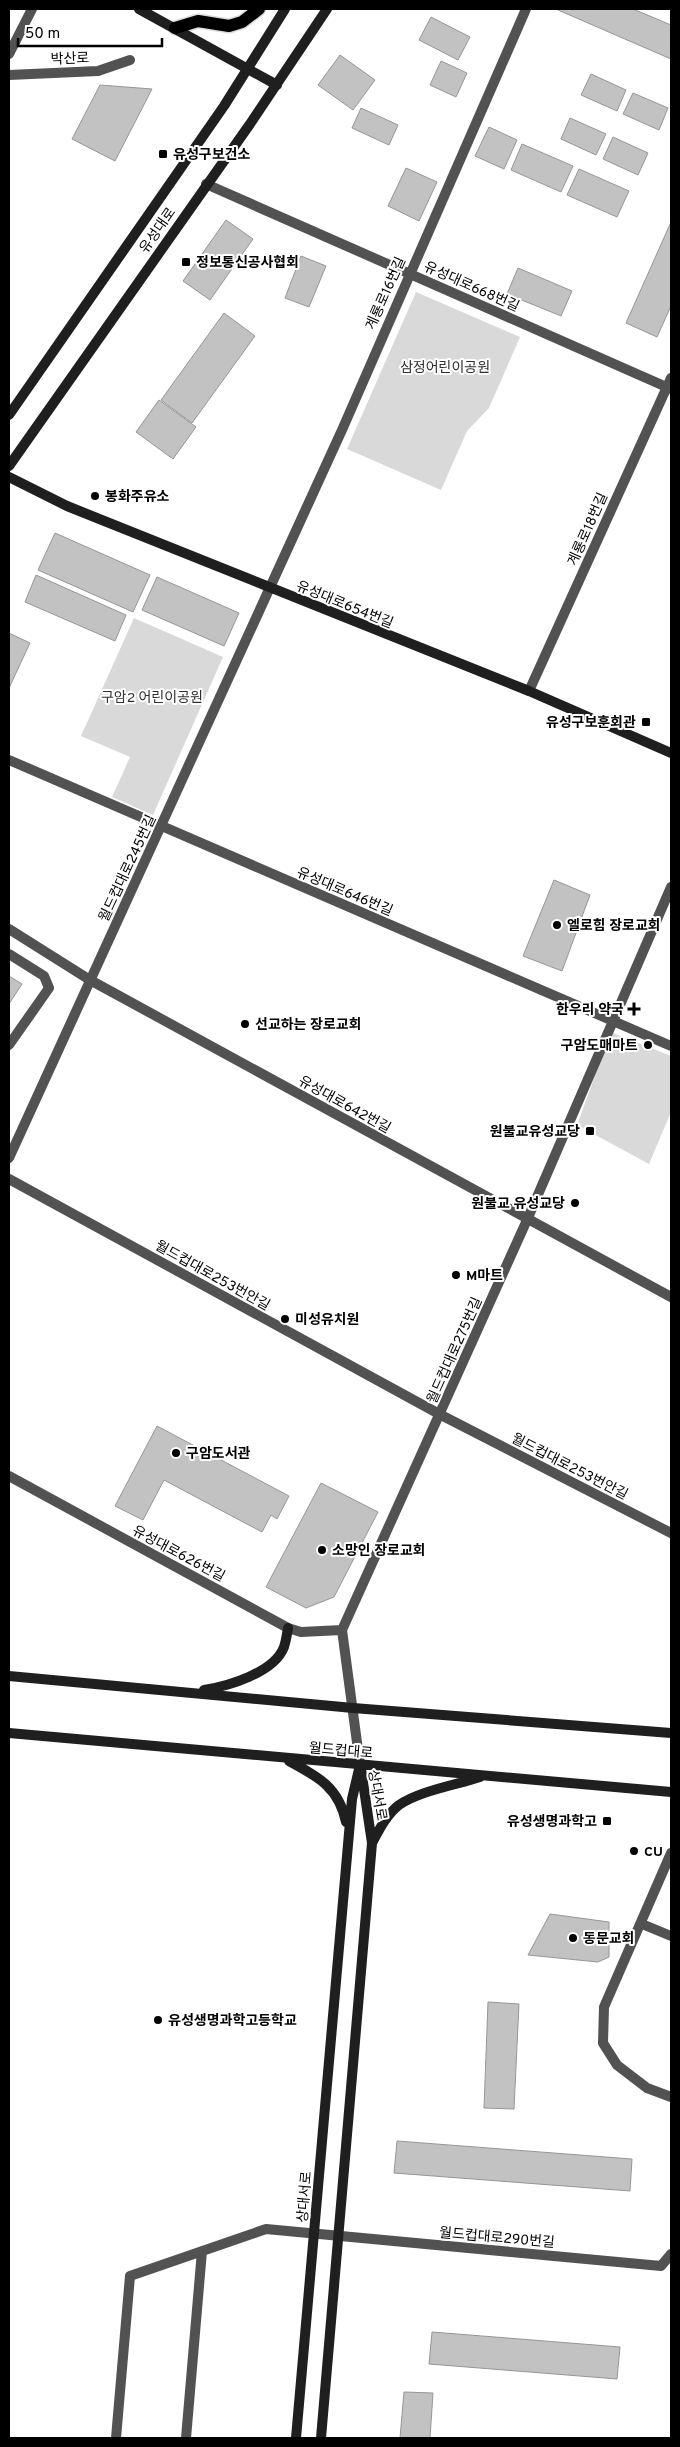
<svg xmlns="http://www.w3.org/2000/svg" width="680" height="2447" font-family="Overpass,'Noto Sans KR',sans-serif">
<style>
.green{fill:#d9d9d9}
.building{fill:#c2c2c2;stroke:#969696}
.lines{fill:none;stroke-linecap:round;stroke-linejoin:round}
.primary-casing{stroke:#dbdbdb;stroke-width:15}
.street{stroke:#525252;stroke-width:10}
.secondary{stroke:#1f1f1f;stroke-width:10}
.primary{stroke:#000;stroke-width:12}
.poi-dot{fill:#000;stroke:#fff;stroke-width:2}
.labels{text-anchor:middle;stroke-width:4;stroke-linejoin:round;paint-order:stroke}
.street-label{font-size:14px;fill:#000;stroke:#fff}
.poi-label{font-size:14px;font-weight:bold;fill:#000;stroke:#fff;text-anchor:start}
.park-label{font-size:14px;fill:#303030;stroke:#fff}
</style>
<rect width="100%" height="100%" fill="#fff"/>
<path class="green" d="M416,292L520,337L489,408L467,431L441,490L347,449Z
M134,618L223,657L153,815L112,797L130,757L81,736Z
M611,1032L671,1056V1112L649,1164L577,1125Z"/>
<path class="building" d="M559,9H633L671,25V59L558,10Z
M431,17L470,37L458,60L419,40Z
M340,55L375,80L353,110L318,85Z
M441,61L467,73L456,97L430,85Z
M591,74L626,90L617,111L581,95Z
M100,85L152,89L115,161L72,139Z
M633,93L668,108L659,130L623,114Z
M361,108L398,125L389,145L352,128Z
M570,118L606,134L596,155L561,139Z
M489,127L517,140L504,169L475,156Z
M613,137L648,153L638,175L603,159Z
M522,144L573,166L561,192L511,170Z
M406,168L437,182L419,221L388,206Z
M579,169L629,191L617,217L567,195Z
M226,220L253,239L210,300L183,281Z
M671,222V306L657,337L626,323Z
M301,256L326,266L309,307L285,298Z
M518,268L572,291L561,316L507,294Z
M224,313L255,336L192,423L161,400Z
M159,400L196,427L173,459L136,432Z
M55,533L150,575L133,612L38,570Z
M36,575L126,615L115,641L25,602Z
M157,577L239,613L224,646L142,610Z
M9,633L30,643L9,688Z
M554,880L590,895L562,971L523,956Z
M9,976L22,984L9,1004Z
M157,1426L289,1496L277,1519L271,1515L262,1532L164,1480L143,1520L115,1506Z
M321,1483L378,1512L334,1597L306,1608L266,1587Z
M550,1914L609,1922V1957L598,1962L528,1955Z
M488,2002L519,2004L514,2109L484,2108Z
M397,2141L632,2159L630,2191L394,2173Z
M432,2332L620,2347L617,2379L429,2364Z
M404,2392L433,2393L430,2438H400Z"/>
<g class="lines">
<g class="primary-casing">
<path id="primary" d="M175,28L198,21L229,26L242,22L259,9"/>
</g>
<path class="street" d="M9,54L32,9
M9,75L98,71L130,60
M206,184L671,389
M529,691L671,378
M9,760L671,1046
M9,929L90,980L671,1297
M9,954L44,976L49,988L9,1045
M9,1158L342,430L526,9
M9,1179L441,1415L671,1533
M9,1476L288,1628L301,1632L342,1630
M342,1630L527,1220L671,887
M342,1630L360,1765
M671,1853L604,2007L603,2043L617,2065L647,2088L671,2097
M642,1924L671,1936
M116,2438L130,2276L266,2229L661,2266L671,2254
M186,2438L202,2251"/>
<path class="secondary" d="M139,9L277,85
M9,415L224,106L285,9
M9,466L250,124L327,9
M9,477L67,506L529,691L671,753
M9,1676L353,1708L671,1733
M204,1690C228,1686 274,1673 284,1647C286,1641 287,1634 288,1628
M9,1733L671,1792
M289,1761C319,1777 339,1788 346,1822
M372,1843C379,1830 387,1814 399,1805C419,1791 456,1785 480,1777
M296,2438L352,1799L360,1765
M321,2438L372,1843L361,1769"/>
<use href="#primary" class="primary"/>
</g>
<g class="poi-dot">
<rect x="158" y="149" width="10" height="10" rx="2.5"/>
<rect x="181" y="257" width="10" height="10" rx="2.5"/>
<circle cx="95" cy="496" r="5"/>
<rect x="641" y="717" width="10" height="10" rx="2.5"/>
<circle cx="557" cy="925" r="5"/>
<path d="M631.5 1001.5h5v5h5v5h-5v5h-5v-5h-5v-5h5z"/>
<circle cx="245" cy="1024" r="5"/>
<circle cx="648" cy="1045" r="5"/>
<rect x="585" y="1126" width="10" height="10" rx="2.5"/>
<circle cx="575" cy="1203" r="5"/>
<circle cx="456" cy="1275" r="5"/>
<circle cx="285" cy="1319" r="5"/>
<circle cx="176" cy="1453" r="5"/>
<circle cx="322" cy="1550" r="5"/>
<rect x="602" y="1816" width="10" height="10" rx="2.5"/>
<circle cx="634" cy="1851" r="5"/>
<circle cx="573" cy="1938" r="5"/>
<circle cx="158" cy="2020" r="5"/>
</g>
<g class="labels">
<g class="street-label">
<text transform="translate(70 58) rotate(-2)" y="5">박산로</text>
<text transform="translate(157 230) rotate(-55)" y="5">유성대로</text>
<text transform="translate(472 286) rotate(24)" y="5">유성대로668번길</text>
<text transform="translate(385 293) rotate(-66)" y="5">계룡로16번길</text>
<text transform="translate(587 529) rotate(-66)" y="5">계룡로18번길</text>
<text transform="translate(345 604) rotate(22)" y="5">유성대로654번길</text>
<text transform="translate(127 868) rotate(-65)" y="5">월드컵대로245번길</text>
<text transform="translate(345 891) rotate(23)" y="5">유성대로646번길</text>
<text transform="translate(345 1104) rotate(29)" y="5">유성대로642번길</text>
<text transform="translate(213 1275) rotate(29)" y="5">월드컵대로253번안길</text>
<text transform="translate(454 1350) rotate(-66)" y="5">월드컵대로275번길</text>
<text transform="translate(570 1466) rotate(27)" y="5">월드컵대로253번안길</text>
<text transform="translate(179 1553) rotate(28)" y="5">유성대로626번길</text>
<text transform="translate(341 1750) rotate(5)" y="5">월드컵대로</text>
<text transform="translate(378 1795) rotate(80)" y="5">상대서로</text>
<text transform="translate(304 2197) rotate(-85)" y="5">상대서로</text>
<text transform="translate(497 2237) rotate(5)" y="5">월드컵대로290번길</text>
</g>
<g class="poi-label">
<text x="173" y="159">유성구보건소</text>
<text x="196" y="267">정보통신공사협회</text>
<text x="105" y="501">봉화주유소</text>
<text x="636" y="727" text-anchor="end">유성구보훈회관</text>
<text x="567" y="930">엘로힘 장로교회</text>
<text x="624" y="1014" text-anchor="end">한우리 약국</text>
<text x="255" y="1029">선교하는 장로교회</text>
<text x="638" y="1050" text-anchor="end">구암도매마트</text>
<text x="580" y="1136" text-anchor="end">원불교유성교당</text>
<text x="565" y="1208" text-anchor="end">원불교 유성교당</text>
<text x="466" y="1280">M마트</text>
<text x="295" y="1324">미성유치원</text>
<text x="186" y="1458">구암도서관</text>
<text x="332" y="1555">소망인 장로교회</text>
<text x="597" y="1826" text-anchor="end">유성생명과학고</text>
<text x="644" y="1856">CU</text>
<text x="583" y="1943">동문교회</text>
<text x="168" y="2025">유성생명과학고등학교</text>
</g>
<g class="park-label">
<text x="445" y="372">삼정어린이공원</text>
<text x="152" y="702">구암2 어린이공원</text>
</g>
</g>
<rect width="680" height="2447" fill="none" stroke="#000000" stroke-width="20"/>
<path d="M18 38v8h144v-8" fill="none" stroke="#000000" stroke-width="2.5"/>
<text x="25" y="38" font-size="15" fill="#000000" stroke="#ffffff" stroke-width="4" paint-order="stroke">50 m</text>
</svg>
